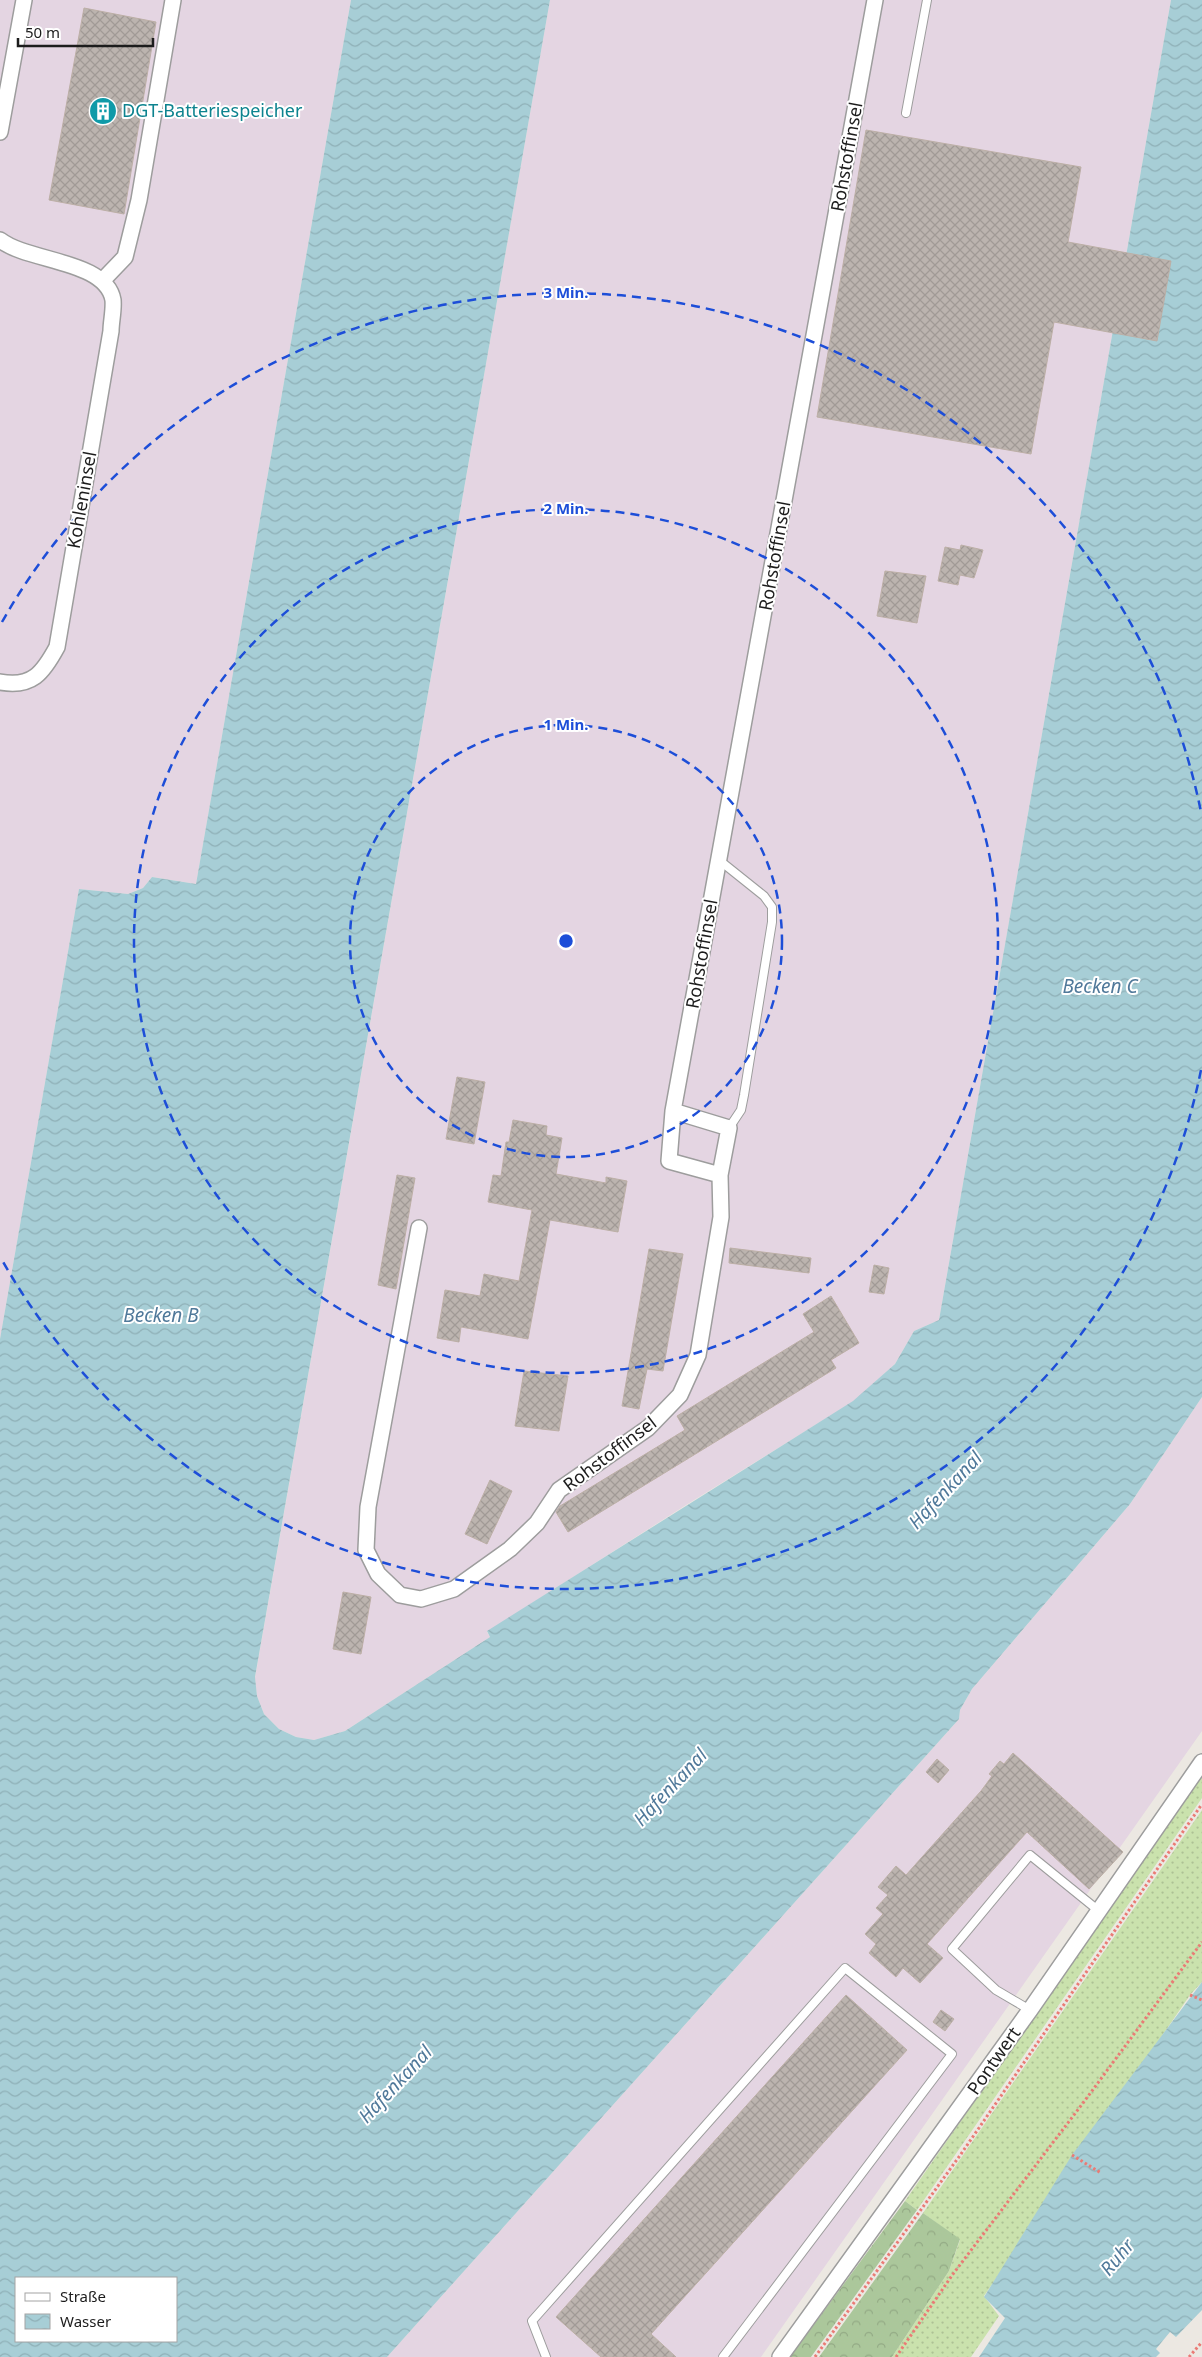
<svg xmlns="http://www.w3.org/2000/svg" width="1202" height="2357" font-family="'Noto Sans',sans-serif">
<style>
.industrial{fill:#e4d5e2}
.grass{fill:url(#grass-dots)}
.forest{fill:url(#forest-crowns)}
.water{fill:url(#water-waves);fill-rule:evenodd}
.building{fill:url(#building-cross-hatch);stroke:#bcafa6}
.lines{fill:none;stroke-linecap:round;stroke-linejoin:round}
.lane-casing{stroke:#9d9d9d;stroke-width:10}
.street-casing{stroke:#9d9d9d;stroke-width:18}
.path{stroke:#ea7b75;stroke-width:3;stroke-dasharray:2.5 2.5;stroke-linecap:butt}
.lane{stroke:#fff;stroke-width:8}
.street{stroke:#fff;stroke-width:15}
.ring{fill:none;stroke:#1d4ed8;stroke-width:2.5;stroke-dasharray:9 6}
.labels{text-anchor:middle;stroke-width:4;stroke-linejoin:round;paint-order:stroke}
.culture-label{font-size:18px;fill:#0d838f;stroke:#fff;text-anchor:start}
.street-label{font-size:18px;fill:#1c1c1c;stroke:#fff}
.water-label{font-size:19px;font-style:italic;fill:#50799a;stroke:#fff}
.centre{fill:#1d4ed8;stroke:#fff;stroke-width:2.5}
.ring-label{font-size:15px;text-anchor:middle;font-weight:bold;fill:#1d4ed8;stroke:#fff;stroke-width:4;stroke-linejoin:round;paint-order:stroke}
</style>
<defs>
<pattern id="grass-dots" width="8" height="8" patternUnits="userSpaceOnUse" patternTransform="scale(1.25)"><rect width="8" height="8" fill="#cae2ad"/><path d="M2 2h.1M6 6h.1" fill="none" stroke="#adc194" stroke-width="1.8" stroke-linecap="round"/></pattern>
<pattern id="forest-crowns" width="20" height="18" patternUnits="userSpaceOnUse" patternTransform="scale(1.25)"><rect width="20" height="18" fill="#abc79b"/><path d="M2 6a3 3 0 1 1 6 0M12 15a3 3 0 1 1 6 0" fill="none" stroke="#93aa85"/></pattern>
<pattern id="water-waves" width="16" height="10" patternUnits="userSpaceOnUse" patternTransform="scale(1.25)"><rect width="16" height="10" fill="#a7ced6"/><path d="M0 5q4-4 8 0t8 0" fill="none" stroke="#8fb0b7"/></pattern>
<pattern id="building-cross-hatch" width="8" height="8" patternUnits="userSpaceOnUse" patternTransform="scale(1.25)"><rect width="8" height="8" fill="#bcb4af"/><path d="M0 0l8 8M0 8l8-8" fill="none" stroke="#a19a96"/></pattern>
</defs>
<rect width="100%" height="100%" fill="#ece8e2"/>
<path class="industrial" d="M0,0H351L196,884L152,877L143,888L128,894L79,889L0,1339Z
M550,0H1171L939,1320L914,1331L895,1364L854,1401L686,1505L487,1632L490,1637L345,1731L314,1740L296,1737L279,1729L264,1714L257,1696L255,1678Z
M1202,1397V1731L761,2357H387L959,1719L960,1710L972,1689L1130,1504Z"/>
<path class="grass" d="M1202,1775V1798L917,2210L905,2201Z
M1202,1810V1982L1190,1995L984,2296L999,2316L971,2357H892L949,2271L960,2240L923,2213Z"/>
<path class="forest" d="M905,2201L917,2210L811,2357H790Z
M923,2213L960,2239L949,2271L892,2357H819Z"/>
<path class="water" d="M351,0H550L255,1677L257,1696L264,1714L279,1729L296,1737L314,1740L345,1731L490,1637L487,1631L853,1401L895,1364L914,1331L939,1320L1171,0H1202V1397L1130,1504L972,1689L960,1710L959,1719L387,2357H0V1339L79,889L128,894L143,888L152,877L196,884ZM16,2278H176V2341H16Z
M1202,1982V2310L1176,2337L1170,2332L1156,2349L1160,2353L1156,2357H979L1005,2318L984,2297L1072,2155Z"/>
<path class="building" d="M84,8L156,22L124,214L49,200Z
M866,130L1081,167L1068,242L1171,261L1157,341L1054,322L1031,454L817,417Z
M961,545L983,550L974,578L960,575L958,585L938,581L945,547L960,550Z
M885,571L926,576L917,623L877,616Z
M457,1077L485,1082L474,1144L446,1139Z
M513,1120L547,1126L546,1135L562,1138L556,1174L606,1183V1177L627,1181L618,1232L550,1220L528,1339L461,1327L459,1342L437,1338L445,1290L480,1296L484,1274L519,1281L532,1210L488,1202L493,1175L501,1176L506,1142H509Z
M397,1175L415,1178L396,1289L378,1285Z
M730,1248L811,1258L809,1273L729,1263Z
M649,1249L683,1254L663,1371L647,1369L639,1409L622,1406Z
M874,1265L889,1268L884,1294L869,1292Z
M831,1296L859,1343L831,1360L836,1368L568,1532L556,1512L560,1506L685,1430L677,1416L814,1332L803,1314Z
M524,1371L568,1376L559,1431L515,1426Z
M490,1480L512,1491L487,1544L465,1534Z
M343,1592L371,1597L361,1654L333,1649Z
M1013,1753L1123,1852L1089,1889L1027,1832L927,1944L943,1958L920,1983L903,1968L896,1977L869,1953L876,1944L865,1934L883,1914L876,1908L888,1895L878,1887L896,1866L906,1875L981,1791L992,1776L989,1774L1000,1761L1004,1764Z
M937,1759L949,1770L938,1783L926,1772Z
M846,1995L907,2050L651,2334L676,2357H601L556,2317Z
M941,2010L954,2019L945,2031L933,2022Z"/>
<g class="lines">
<g class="lane-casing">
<path id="lane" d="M906,113L927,0
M719,860L764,896L772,907V922L744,1095L741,1110L729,1128
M1030,2010L996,1990L952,1949L1030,1855L1099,1911
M546,2357L532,2321L845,1968L952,2054L723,2357"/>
</g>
<g class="street-casing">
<path id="street" d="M0,132L24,0
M0,240C28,262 106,260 113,300C114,310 111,322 111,331L57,647C43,673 32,688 0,682
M102,281L125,257L139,200L173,0
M673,1111L729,1128L720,1175L669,1161L673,1111L875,0
M419,1228L368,1507L366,1550L378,1574L400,1595L421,1599L454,1589L510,1549L537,1523L559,1490L648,1428L680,1395L698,1355L721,1217L720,1175
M780,2357L1030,2010L1202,1762"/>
</g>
<path class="path" d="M1190,1995L1202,2000
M1072,2155L1101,2173
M815,2357L961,2154L1202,1804
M896,2357L953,2274L1083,2103L1202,1942
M1189,2357L1202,2342"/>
<use href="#lane" class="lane"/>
<use href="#street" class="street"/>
</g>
<g class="ring">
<circle cx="566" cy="941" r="216"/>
<circle cx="566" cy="941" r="432"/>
<path d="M1201 1070A648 648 0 0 1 2 1260M2 622A648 648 0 0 1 1201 812"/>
</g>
<defs>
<g id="building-disc" transform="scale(1.4375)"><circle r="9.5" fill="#0f9aa8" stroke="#fff"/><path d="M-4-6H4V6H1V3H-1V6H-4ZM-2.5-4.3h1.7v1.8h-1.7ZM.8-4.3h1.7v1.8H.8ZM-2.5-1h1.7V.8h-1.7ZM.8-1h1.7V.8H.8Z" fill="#fff"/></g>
</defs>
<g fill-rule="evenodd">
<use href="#building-disc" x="103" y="111"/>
</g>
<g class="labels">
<g class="culture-label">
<text x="122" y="117">DGT-Batteriespeicher</text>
</g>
<g class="street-label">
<text transform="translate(847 157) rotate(-80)" y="6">Rohstoffinsel</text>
<text transform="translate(82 500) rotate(-80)" y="6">Kohleninsel</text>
<text transform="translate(775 556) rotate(-80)" y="6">Rohstoffinsel</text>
<text transform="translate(702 954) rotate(-80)" y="6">Rohstoffinsel</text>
<text transform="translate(610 1454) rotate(-37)" y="6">Rohstoffinsel</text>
<text transform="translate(994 2061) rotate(-55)" y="6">Pontwert</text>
</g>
<g class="water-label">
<text x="1100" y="993">Becken C</text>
<text x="161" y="1322">Becken B</text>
<text transform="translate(945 1490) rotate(-47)" y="7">Hafenkanal</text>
<text transform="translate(670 1787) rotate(-47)" y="7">Hafenkanal</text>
<text transform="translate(395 2084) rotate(-47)" y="7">Hafenkanal</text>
<text transform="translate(1117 2257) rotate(-50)" y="7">Ruhr</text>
</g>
</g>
<circle cx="566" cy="941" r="8" class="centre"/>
<g class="ring-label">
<text x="566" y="298">3 Min.</text>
<text x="566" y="514">2 Min.</text>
<text x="566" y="730">1 Min.</text>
</g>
<rect x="15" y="2277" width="162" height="65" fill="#ffffff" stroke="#a4a4a4"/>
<rect x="25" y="2293" width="25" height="8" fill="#ffffff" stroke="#a4a4a4"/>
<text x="60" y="2302" font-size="15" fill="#1c1c1c">Straße</text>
<rect x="25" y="2314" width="25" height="15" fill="url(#water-waves)" stroke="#a4a4a4"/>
<text x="60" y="2327" font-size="15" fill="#1c1c1c">Wasser</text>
<path d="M18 38v8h135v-8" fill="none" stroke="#1c1c1c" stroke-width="2.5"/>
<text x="25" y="38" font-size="15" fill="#1c1c1c" stroke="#ffffff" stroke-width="4" paint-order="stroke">50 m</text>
</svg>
